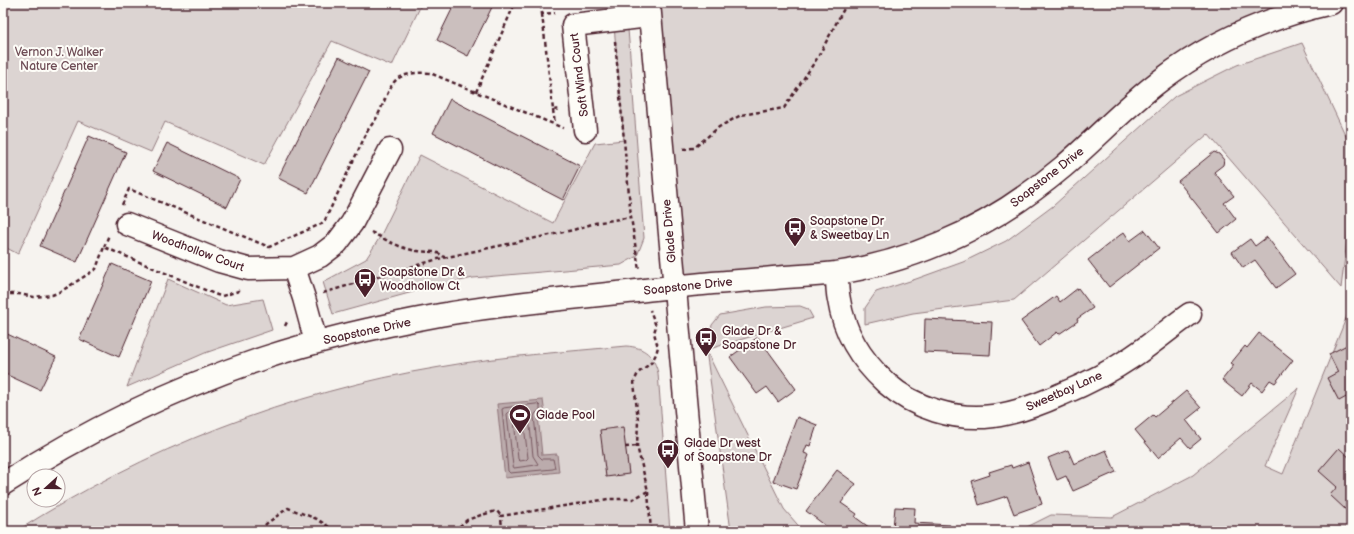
<svg xmlns="http://www.w3.org/2000/svg" width="1354" height="534" font-family="'Balsamiq Sans',sans-serif">
<style>
.green{fill:#dcd4d2;stroke:#937a7e}
.water{fill:#bbabac;stroke:#8e7378}
.lines{fill:none;stroke-linecap:round;stroke-linejoin:round}
.shore{stroke:#77575f;stroke-width:1}
.building{fill:#cbbfbe;stroke:#4a1f2b}
.minor-casing{stroke:#4a1f2b;stroke-width:25}
.path{stroke:#4a1f2b;stroke-width:2.5;stroke-dasharray:4 3;stroke-linecap:butt}
.minor{stroke:#fdfcf7;stroke-width:22}
.labels{text-anchor:middle;stroke-width:4;stroke-linejoin:round;paint-order:stroke}
.park-label{font-size:12px;fill:#6e4c55;stroke:#fdfcf7}
.street-label{font-size:12px;fill:#4a1f2b;stroke:#fdfcf7}
.poi-label{font-size:12px;fill:#4a1f2b;stroke:#fdfcf7;text-anchor:start}
</style>
<rect width="100%" height="100%" fill="#f6f3ef"/>
<filter id="ink" filterUnits="userSpaceOnUse"><feTurbulence type="fractalNoise" baseFrequency=".025" numOctaves="2"/><feDisplacementMap in="SourceGraphic" scale="8" xChannelSelector="R" yChannelSelector="G"/><feConvolveMatrix kernelMatrix="1 2 1 2 8 2 1 2 1" color-interpolation-filters="sRGB"/></filter>
<g filter="url(#ink)">
<path class="green" d="M3,3H422L392,66L332,41L264,165L165,122L151,152L78,121L18,254L3,246Z
M612,3H626L644,238L637,256L621,265L473,278L420,290L333,314L323,282L366,259L380,237L420,155L553,223L595,143L624,140Z
M649,3H1331L1238,34L1083,149L917,252L674,287Z
M1302,43L1351,147V208L1341,288L1208,134L1014,300L913,313L865,324V308L876,292L916,279L963,262L1006,241L1053,206L1175,96L1237,65Z
M168,279L226,305L263,299L272,330L205,353L127,387Z
M800,306L808,309L813,318L706,350L784,509L803,531H731L706,350L712,325L720,315L766,307Z
M1351,306V531H1019L1051,515L1112,517L1193,475L1299,388L1265,466L1283,474Z
M626,346C645,347 654,356 658,373L670,531H17C145,449 289,392 440,367C501,356 564,352 626,346Z"/>
<path class="water" d="M543,400L545,415H538L542,455L557,454L559,472L505,478L497,404Z"/>
<g class="lines">
<path class="shore" d="M538,404L540,406V410L536,413L534,416L538,455L542,459H553L555,468L553,469L510,473L508,471L502,409L504,408Z
M528,410L530,412L529,417L533,456L538,464L536,465L514,468L513,466L507,414L509,412Z
M516,417H522L523,418L528,458L526,460L520,461L518,459L514,420Z"/>
</g>
<path class="building" d="M455,3H494L468,56L437,40Z
M339,57L369,72L308,193L278,178Z
M450,99L580,166L563,200L433,133Z
M89,136L126,152L77,262L40,246Z
M167,143L240,179L227,207L153,171Z
M1214,152L1219,154L1224,160L1223,165L1214,172L1234,196L1224,203L1236,219L1219,233L1178,181Z
M1145,230L1159,248L1109,287L1088,260L1124,232L1130,241Z
M1267,237L1295,274L1276,288L1255,260L1243,268L1232,252L1250,239L1255,246Z
M112,264L151,281L119,357L79,339Z
M1078,288L1093,308L1077,319L1078,321L1059,334L1057,332L1039,346L1021,321L1056,296L1060,302Z
M925,319L992,322L990,355L924,352Z
M3,332L56,357L40,390L3,373Z
M1259,333L1293,360L1275,383L1270,380L1262,391L1252,383L1242,396L1222,380L1234,365L1231,363L1245,346L1247,348Z
M758,337L796,389L778,402L767,387L757,394L730,357Z
M1349,344L1351,349V398L1350,395L1339,401L1327,378L1338,372L1329,354Z
M1186,391L1201,408L1186,420L1201,439L1190,448L1181,438L1158,458L1135,430L1153,415L1155,417Z
M797,417L817,425L810,446L807,445L804,453L809,455L796,489L773,481Z
M623,427L629,474L606,477L600,430Z
M1339,448L1351,459V504L1346,510L1330,495L1337,487L1319,471Z
M1068,450L1074,464L1106,450L1116,472L1073,491L1066,476L1057,480L1048,458Z
M1028,462L1042,504L1014,514L1007,496L979,505L972,481L990,475L989,472L1011,465L1012,468Z
M837,470L856,484L841,503L857,514L855,517L870,528L867,531H829L830,529L806,511Z
M895,507L915,508L914,523L950,525L949,531H901V530L893,528Z"/>
<g class="lines">
<g class="minor-casing">
<path id="minor" d="M649,3L697,531
M585,130L573,25L649,16
M127,224L219,261L248,269L294,268L304,298L316,342
M294,268L320,256L337,243L352,223L390,150
M837,273C837,282 837,291 839,300C844,333 862,361 886,383C914,408 955,421 993,416C1017,413 1040,404 1062,394C1086,384 1110,372 1132,357C1152,344 1170,328 1190,314
M3,484C84,432 172,389 264,358C321,339 380,326 440,315C513,302 588,297 663,288C703,283 745,281 785,277C802,276 819,275 836,273C871,268 908,257 941,243C985,225 1026,198 1063,167C1096,139 1126,106 1161,80C1211,42 1270,17 1331,3"/>
</g>
<path class="path" d="M533,3L541,7L542,14L555,13
M542,14L553,110L561,109
M615,41L631,217L639,270
M476,92L515,3
M553,110L555,124
M683,149L694,148L719,127L741,115L784,108L818,57L847,3
M122,205L129,189L269,247L321,224L325,220L368,130C371,125 375,121 377,117C382,108 389,86 396,80C404,73 420,72 430,73L563,128
M371,232C386,240 401,249 418,251C428,253 435,249 444,257
M104,247L109,235
M323,293L438,259L573,230L595,223L631,217
M3,294H19L34,297L52,295L60,292L96,269L104,247L217,295L222,296L242,290
M285,326L288,320
M625,447L637,446
M648,492L651,531
M261,531L266,524L288,508L317,519L335,531
M454,531L467,520L481,515L497,511L501,516
M502,531L501,516L608,499H633L648,491L637,446L638,420L634,382L638,373L652,362L656,354L658,347L654,333L656,326L650,310"/>
<use href="#minor" class="minor"/>
</g>
</g>
<defs>
<g id="bus-pin" transform="scale(1.15)"><path d="M0 17L-7.5 6A9.5 9.5 0 1 1 7.5 6Z" fill="#4a1f2b" stroke="#fdfcf7"/><path d="M-5-6H5V4H4V6H2V4H-2V6H-4V4H-5ZM-3.5-4V0h7V-4ZM-3.5 1.2v1.5H-2V1.2ZM2 1.2v1.5H3.5V1.2Z" fill="#fff"/></g>
<g id="stadium-pin" transform="scale(1.15)"><path d="M0 17L-7.5 6A9.5 9.5 0 1 1 7.5 6Z" fill="#4a1f2b" stroke="#fdfcf7"/><path d="M0-5a6.5 5 0 1 0 0 10a6.5 5 0 1 0 0-10ZM-3.5-1.8h7v3.6h-7Z" fill="#fff"/></g>
</defs>
<g fill-rule="evenodd">
<use href="#bus-pin" x="795" y="228"/>
<use href="#bus-pin" x="365" y="279"/>
<use href="#bus-pin" x="706" y="338"/>
<use href="#stadium-pin" x="520" y="415"/>
<use href="#bus-pin" x="668" y="450"/>
</g>
<g class="labels">
<g class="park-label">
<text x="59" y="56">Vernon J. Walker<tspan x="59" dy="14">Nature Center</tspan></text>
</g>
<g class="street-label">
<text transform="translate(579 75) rotate(-97)" y="4">Soft Wind Court</text>
<text transform="translate(1047 177) rotate(-38)" y="4">Soapstone Drive</text>
<text transform="translate(669 231) rotate(-95)" y="4">Glade Drive</text>
<text transform="translate(198 251) rotate(20)" y="4">Woodhollow Court</text>
<text transform="translate(688 286) rotate(-6)" y="4">Soapstone Drive</text>
<text transform="translate(367 331) rotate(-12)" y="4">Soapstone Drive</text>
<text transform="translate(1064 391) rotate(-24)" y="4">Sweetbay Lane</text>
</g>
<g class="poi-label">
<text x="810" y="225">Soapstone Dr<tspan x="810" dy="14">&amp; Sweetbay Ln</tspan></text>
<text x="380" y="276">Soapstone Dr &amp;<tspan x="380" dy="14">Woodhollow Ct</tspan></text>
<text x="722" y="335">Glade Dr &amp;<tspan x="722" dy="14">Soapstone Dr</tspan></text>
<text x="536" y="419">Glade Pool</text>
<text x="684" y="447">Glade Dr west<tspan x="684" dy="14">of Soapstone Dr</tspan></text>
</g>
</g>
<rect width="1354" height="534" fill="none" stroke="#fdfcf7" stroke-width="16"/>
<rect x="8" y="8" width="1338" height="518" fill="none" stroke="#4a1f2b" stroke-width="1.5" filter="url(#ink)"/>
<g transform="translate(46 488) rotate(249)"><circle r="19" fill="#fdfcf7" stroke="#b5a4a5"/>
<path d="M0-3L7 15L0 10L-7 15Z" fill="#4a1f2b"/>
<text y="-6" font-size="11" font-weight="bold" text-anchor="middle" fill="#4a1f2b">N</text>
</g>
</svg>
